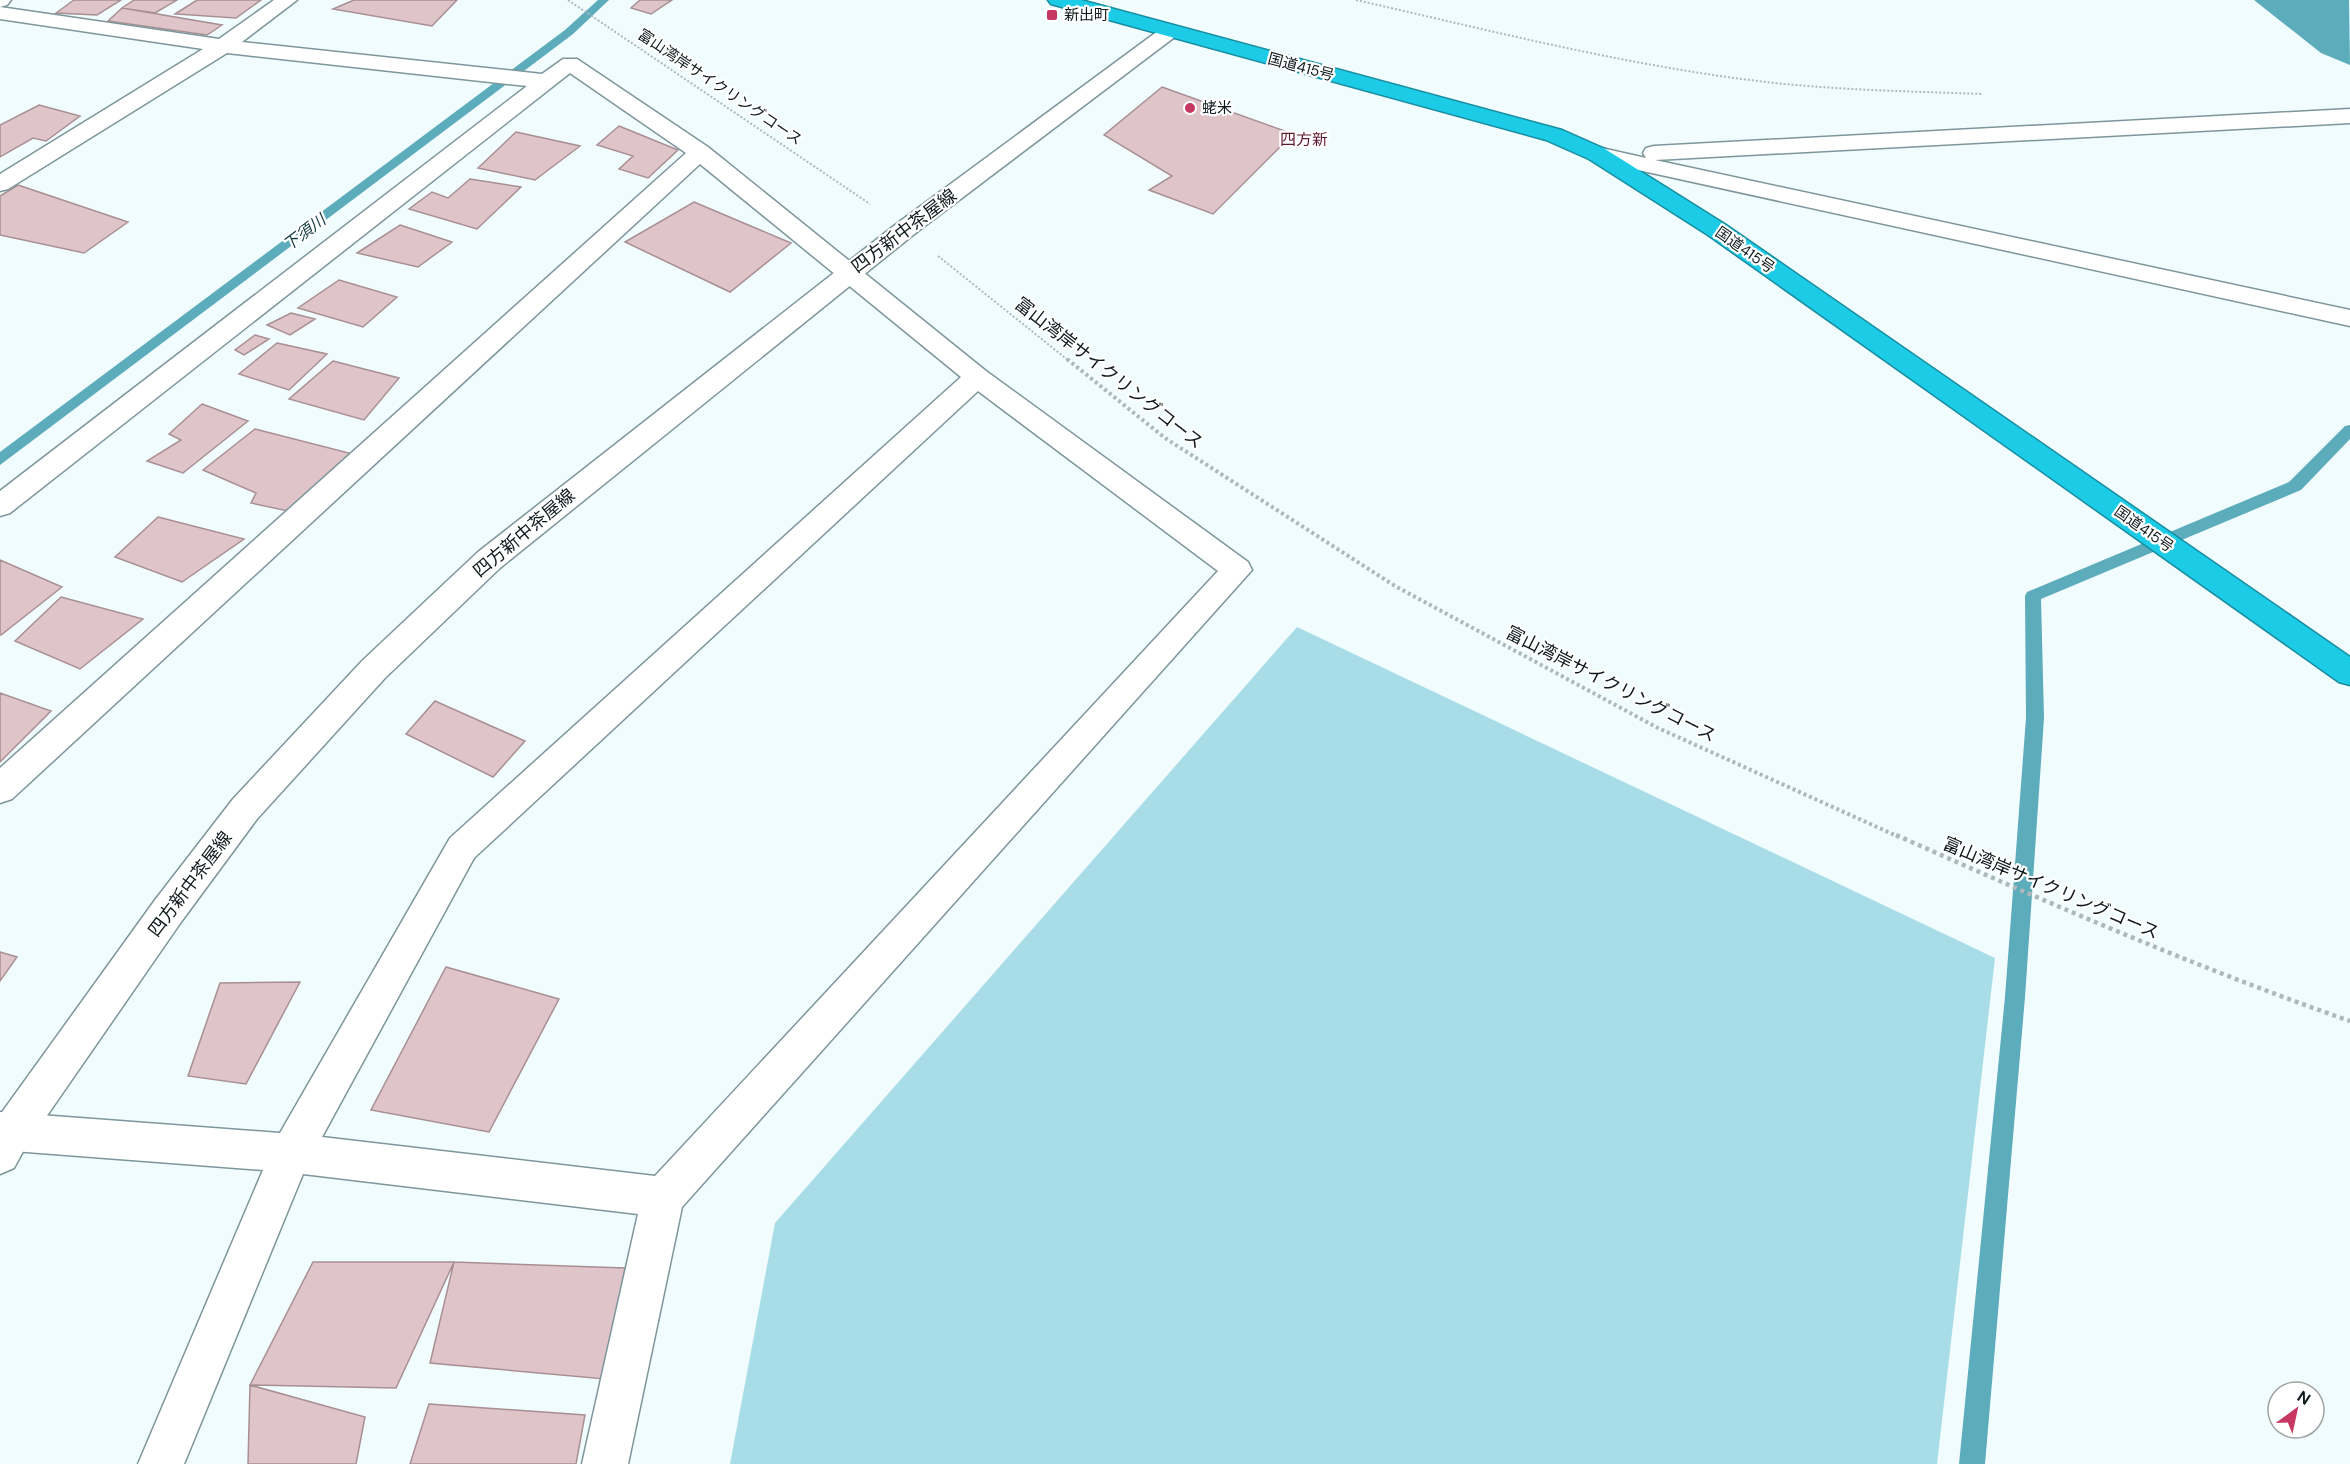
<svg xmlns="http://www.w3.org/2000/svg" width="2350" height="1464" font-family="'DM Sans','Noto Sans JP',sans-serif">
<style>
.green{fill:#a8dde8}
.water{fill:#5cacbc}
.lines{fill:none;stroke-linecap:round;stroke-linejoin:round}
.stream{fill:#5cacbc;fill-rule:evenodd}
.building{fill:#dfc5c9;stroke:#a88f93;stroke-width:1.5}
.lane-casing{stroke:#7d969b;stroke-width:3}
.street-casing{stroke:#7d969b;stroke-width:3}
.secondary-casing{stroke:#7d969b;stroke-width:3}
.highway-casing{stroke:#188d9f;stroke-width:3}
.path-far2{stroke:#adb8ba;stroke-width:2;stroke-dasharray:2 2;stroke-linecap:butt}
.path-far1{stroke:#adb8ba;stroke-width:4;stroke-dasharray:3 3;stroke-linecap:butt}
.path{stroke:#adb8ba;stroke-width:4.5;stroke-dasharray:4 4;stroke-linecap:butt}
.lane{fill:#fff;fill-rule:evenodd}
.street{fill:#fff;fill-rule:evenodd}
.secondary{fill:#fff;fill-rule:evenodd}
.highway{fill:#1ccbe6;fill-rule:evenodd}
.poi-dot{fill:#c63762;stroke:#fff;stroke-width:2}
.labels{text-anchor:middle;stroke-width:4.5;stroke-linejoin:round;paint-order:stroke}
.far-poi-label{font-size:15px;fill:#10191b;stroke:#fff;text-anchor:start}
.far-street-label{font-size:15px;fill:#10191b;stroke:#fff}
.far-neighbourhood-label{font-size:16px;fill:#5e1a2d;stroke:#fff}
.far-water-label{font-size:16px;font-style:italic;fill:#0d353c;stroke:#fff}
.street-label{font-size:18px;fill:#10191b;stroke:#fff}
</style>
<rect width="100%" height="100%" fill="#f1fcfe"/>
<path class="green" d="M1297,627L1995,958L1937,1464H730L775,1223Z"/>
<path class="water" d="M2254,0H2349L2350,65L2321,53Z"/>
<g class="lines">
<path class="stream" d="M598,0H609L573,34L0,465V452L565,30Z
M2350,425V439L2301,490L2041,599L2044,718L2025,997L1985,1464H1959L2005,997L2026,718L2025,596L2027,592L2289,482L2345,426Z"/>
</g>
<path class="building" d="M74,0H121L97,15L56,13Z
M134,0H177L155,13L122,8Z
M197,0H261L236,18L175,14Z
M354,0H457L432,26L333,9Z
M640,0H672L651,14L631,8Z
M122,8L222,25L207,35L108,21Z
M1162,87L1293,134L1213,214L1149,190L1172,176L1104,135Z
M39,105L80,116L46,141L33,138L0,157V125Z
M619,126L678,150L648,178L619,169L633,156L597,145Z
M516,132L580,146L535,180L478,168Z
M470,179L521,187L477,229L409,209L432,192L448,198Z
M18,185L128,222L84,253L0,235V196Z
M694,202L791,243L730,292L625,242Z
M400,225L452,242L418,267L357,253Z
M339,280L397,297L363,327L298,308Z
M291,313L315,319L290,335L267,325Z
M255,335L269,339L244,355L235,350Z
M277,343L327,354L289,390L239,374Z
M333,361L399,378L364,420L289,399Z
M202,404L248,421L183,473L147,461L181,440L169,434Z
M255,429L353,454L288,511L251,503L256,493L203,470Z
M158,517L244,539L182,582L115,557Z
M0,560L62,587L1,635H0Z
M61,597L143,619L80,669L15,641Z
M0,693L51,711L0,762Z
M435,701L525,741L493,777L406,734Z
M0,952L17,957L0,981Z
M446,967L559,999L489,1132L371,1110Z
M300,982L246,1084L188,1076L220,983Z
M313,1262H454L396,1388L250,1385Z
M454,1262L625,1268L605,1379L430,1363Z
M250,1385L365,1417L356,1464H248Z
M429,1404L585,1415L576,1464H410Z"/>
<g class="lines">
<g class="lane-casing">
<path id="lane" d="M0,0H11L7,5L0,7Z"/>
</g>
<g class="street-casing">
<path id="street" d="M274,0H297L242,42L542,74L563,59H577L708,147L986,371L1248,562L1252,570L682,1207L628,1464H582L638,1214L303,1174L184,1464H138L263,1170L0,1150V1112L280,1133L450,838L961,377L700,164L12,799L0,803V768L686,153L570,73L10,513L0,516V491L527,86L227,53L8,189L0,191V174L203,49L0,19V7L219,39ZM978,391L1218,571L655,1176L322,1137L474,858Z"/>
</g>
<g class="secondary-casing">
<path id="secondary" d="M1169,26L1176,28L1179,32L1176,36L913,235L500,568L385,678L257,819L181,922L26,1146L14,1168L0,1174V1115L155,900L233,799L363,660L478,552L895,225L1162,28Z
M2350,109V123L1655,160L2350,310V326L1597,161L1589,159L1586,154L1589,149L1597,147L1646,158L1643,153L1646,148L1654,146Z"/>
</g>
<g class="highway-casing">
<path id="highway" d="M1048,0H1081L1562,130L1605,149L1726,225L2350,657V685L2339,682L1708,235L1589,159L1546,140L1051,4Z"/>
</g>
<path class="path-far2" d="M568,0L870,204
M1356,0C1484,29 1612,62 1742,79C1822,90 1902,91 1982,94
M938,256L1069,361"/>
<path class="path-far1" d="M1067,359L1165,438L1395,586L1658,728L1899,837"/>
<path class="path" d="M1896,835C2046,902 2195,967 2350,1021"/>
<use href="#lane" class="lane"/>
<use href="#street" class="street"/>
<use href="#secondary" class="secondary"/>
<use href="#highway" class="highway"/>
</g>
<g class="poi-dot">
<rect x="1046" y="9" width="12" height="12" rx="3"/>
<circle cx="1190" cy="108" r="6"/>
</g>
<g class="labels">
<g class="far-poi-label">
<text x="1064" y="20">新出町</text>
<text x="1202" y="113">蛯米</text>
</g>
<g class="far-street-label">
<text transform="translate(1301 67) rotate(15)" y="5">国道415号</text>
<text transform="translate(720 87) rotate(34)" y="5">富山湾岸サイクリングコース</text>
<text transform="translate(1745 250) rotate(35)" y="5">国道415号</text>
<text transform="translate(2144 529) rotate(35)" y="5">国道415号</text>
</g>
<g class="far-neighbourhood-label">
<text x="1304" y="145">四方新</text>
</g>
<g class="far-water-label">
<text transform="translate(304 232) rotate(-37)" y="6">下須川</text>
</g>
<g class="street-label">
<text transform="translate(904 231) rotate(-37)" y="6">四方新中茶屋線</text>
<text transform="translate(1109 373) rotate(38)" y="6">富山湾岸サイクリングコース</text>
<text transform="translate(524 533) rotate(-40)" y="6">四方新中茶屋線</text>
<text transform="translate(1611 684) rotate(27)" y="6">富山湾岸サイクリングコース</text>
<text transform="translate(190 884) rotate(-53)" y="6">四方新中茶屋線</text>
<text transform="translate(2051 888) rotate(23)" y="6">富山湾岸サイクリングコース</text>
</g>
</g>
<g transform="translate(2296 1410) rotate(33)"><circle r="28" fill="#ffffff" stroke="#9fa3a4" stroke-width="1.5"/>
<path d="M0-4.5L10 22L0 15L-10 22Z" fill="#c63762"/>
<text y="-9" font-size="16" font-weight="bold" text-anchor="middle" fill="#10191b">N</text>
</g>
</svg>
